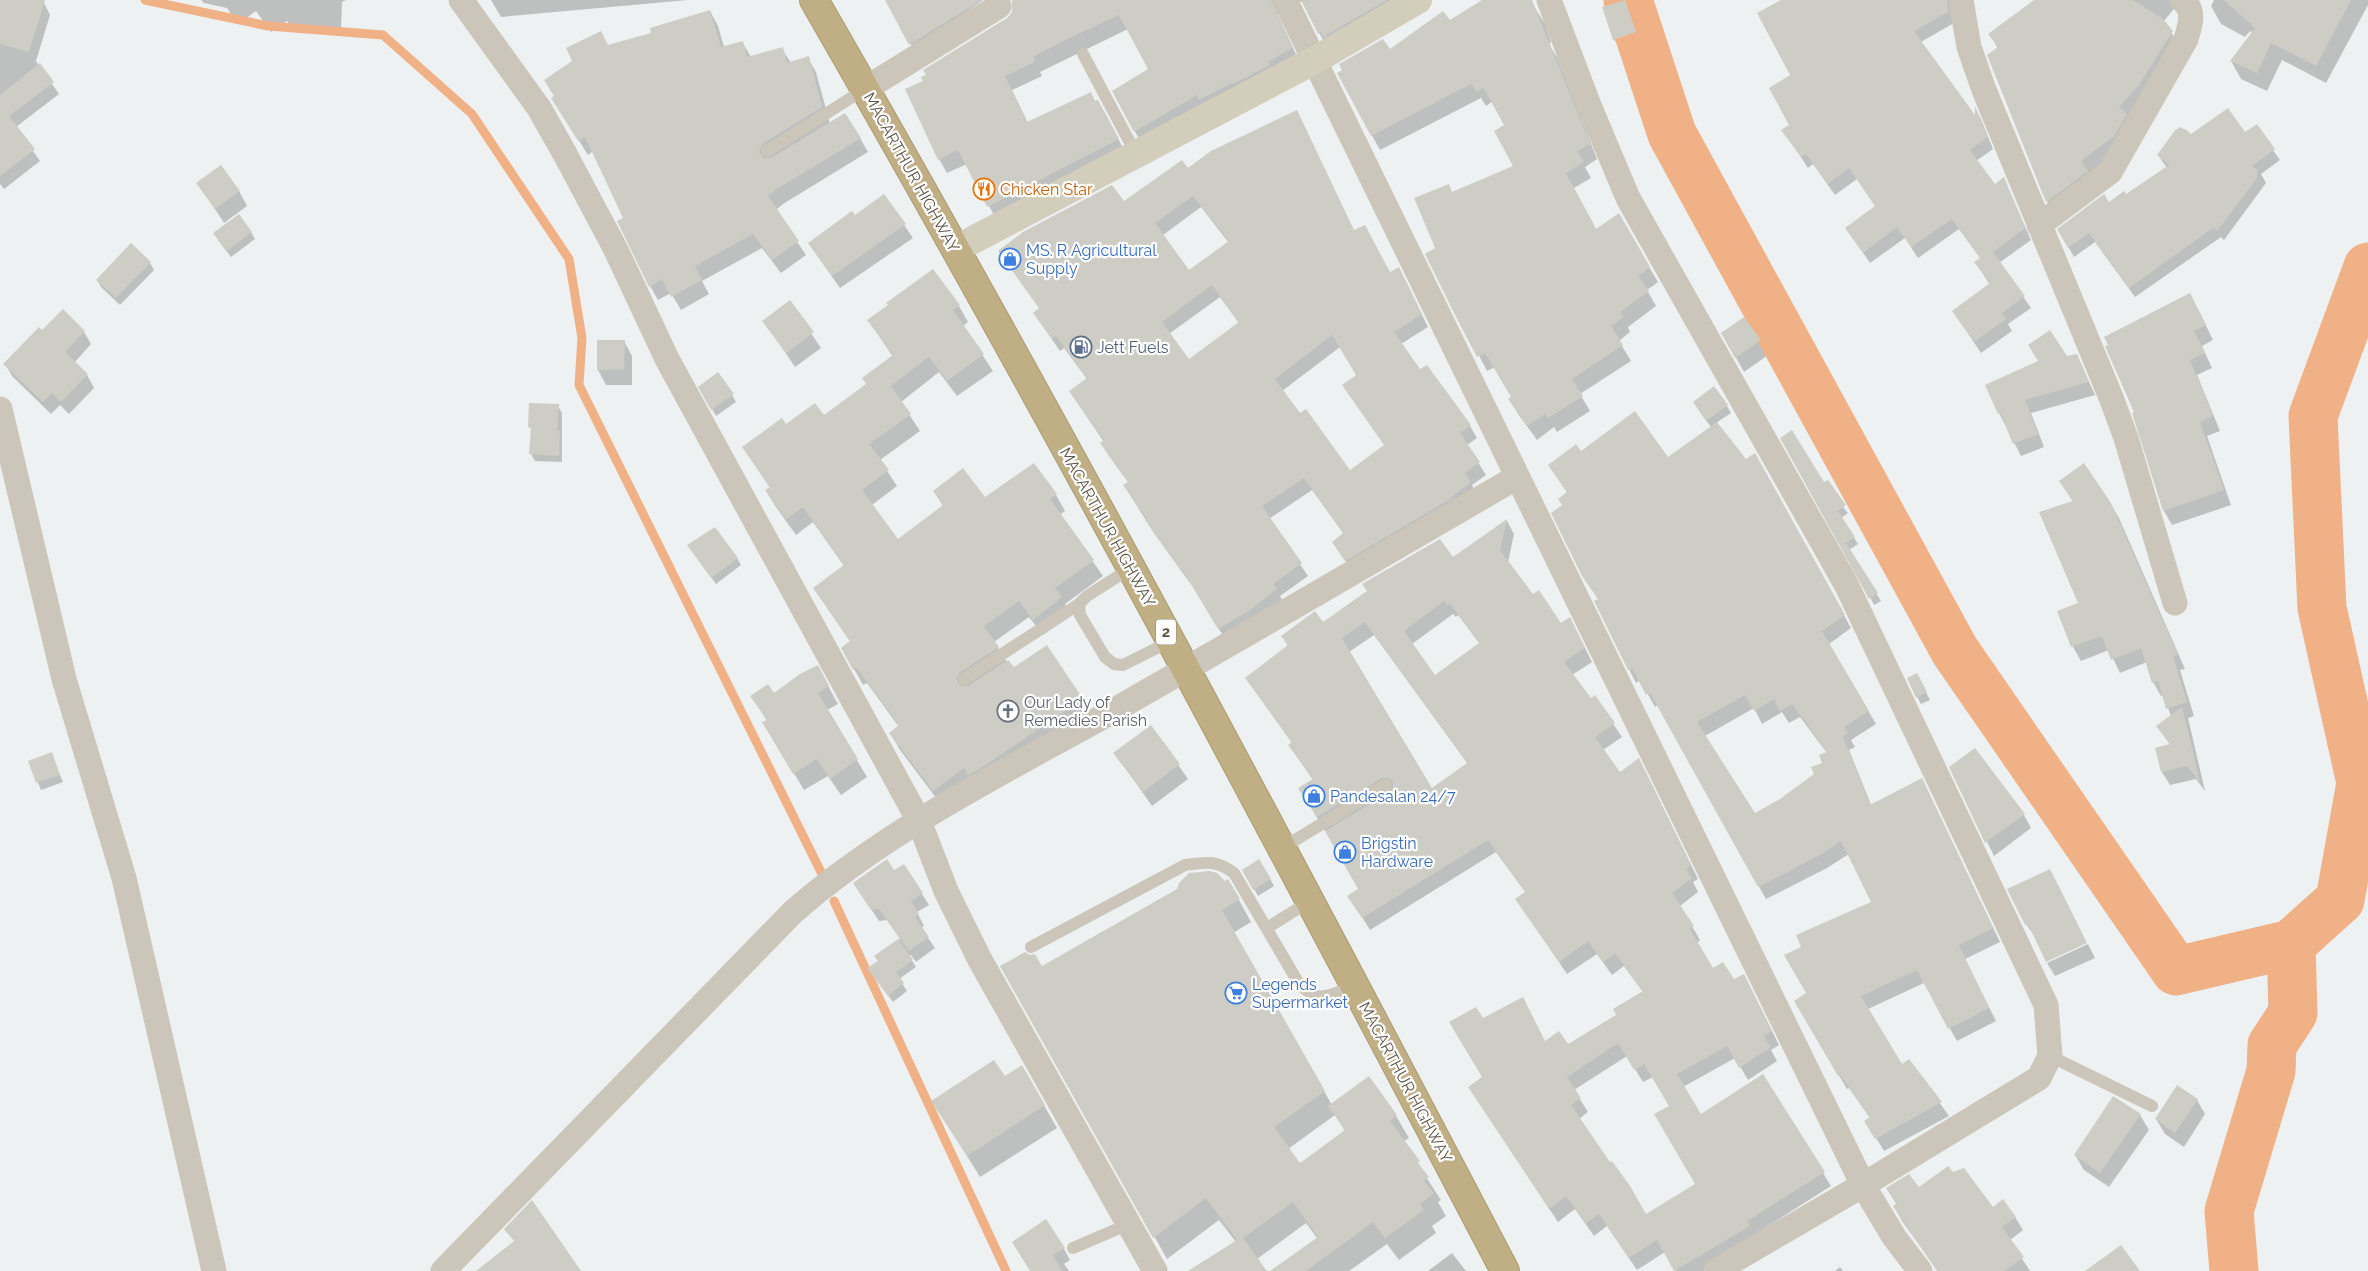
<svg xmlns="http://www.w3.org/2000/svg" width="2368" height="1271" font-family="Raleway,sans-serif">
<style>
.shadow{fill:#0003;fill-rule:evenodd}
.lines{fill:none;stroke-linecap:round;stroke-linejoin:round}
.stream{stroke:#f0b186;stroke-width:9}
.river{stroke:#f0b186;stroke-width:49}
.building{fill:#cecdc5;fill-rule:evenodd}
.highway-casing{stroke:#ac9b6f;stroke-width:30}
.lane{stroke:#ccc5b9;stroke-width:12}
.street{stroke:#ccc5b9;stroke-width:25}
.secondary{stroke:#d3cdbb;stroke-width:28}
.highway{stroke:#c0ae84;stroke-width:28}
.labels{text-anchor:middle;stroke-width:4.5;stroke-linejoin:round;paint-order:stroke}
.shield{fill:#fff;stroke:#8e887e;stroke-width:1}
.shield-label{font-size:15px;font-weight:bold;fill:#5d5546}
.street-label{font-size:16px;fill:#5d5546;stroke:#fff}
.food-label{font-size:16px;fill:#c56008;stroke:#fff;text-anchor:start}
.shop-label{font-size:16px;fill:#366cbe;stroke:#fff;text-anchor:start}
.service-label{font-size:16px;fill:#4e5e75;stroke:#fff;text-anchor:start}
.worship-label{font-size:16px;fill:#5b616d;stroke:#fff;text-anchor:start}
</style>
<rect width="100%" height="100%" fill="#eef1f1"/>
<path class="shadow" d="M0,0H32L44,3L50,15L36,61L59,94L16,127L40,161L4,189L0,184Z
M201,0H346L342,2L341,31L292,28L287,21L271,32L256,11L238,24L227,8L204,3Z
M491,0H688L501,17Z
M887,0H983L963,14L917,56Z
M1012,0H1292L1281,7L1278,15L1300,63L1143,146L1113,92L1149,70L1128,29L1040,72L1042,76L1012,90L1028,123L1095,103L1106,115L1126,154L997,221L967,164L947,173L939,159L924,81L1008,19L1012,14Z
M1296,0H1412L1327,47L1302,2Z
M1486,0H1530L1545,24L1551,42L1549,44L1558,59L1597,159L1585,167L1591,178L1574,188L1597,231L1618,215L1658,282L1647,290L1656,306L1628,327L1630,332L1619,341L1631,361L1580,394L1590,411L1557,432L1554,427L1537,440L1518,414L1510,400L1513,397L1495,367L1487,371L1426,254L1437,249L1448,185L1452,193L1515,167L1506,125L1493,101L1486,106L1481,98L1380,150L1338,74L1449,22Z
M1784,0H1952L1954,23L1921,42L1976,119V110L1981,119L1993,149L1976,161L1994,186L2004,179L2031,240L1999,263L2031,308L2008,324L2012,331L1981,353L1953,311L1990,285L1976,263L1981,259L1959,229L1918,258L1905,238L1870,263L1846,228L1876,207L1857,179L1835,195L1813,164L1808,168L1783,130L1790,125L1792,75Z
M2037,0H2181L2164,21L2180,47L2134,130L2055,216L2047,201L1989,55L1998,49L1990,34Z
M2214,0H2368V5L2326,83L2282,60L2267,91L2241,79L2231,61L2253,33L2250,31L2245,37L2221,24L2211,6Z
M1624,1L1633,16L1643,47L1623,54L1614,39Z
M710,11L718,26L724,47L742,42L751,57L782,49L791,63L808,58L816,72L830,124L860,138L868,152L783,204L776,210L806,255L781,273L762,248L702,281L709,294L681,310L671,293L658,300L650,286L625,218L593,151L588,155L561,112L608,46L653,34Z
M2256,126L2280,160L2261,174L2266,183L2224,240L2221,237L2135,297L2095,242L2074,257L2059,230L2126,196L2167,168L2158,155L2180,127L2191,135L2245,133Z
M1188,170L1355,232L1390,273L1399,269L1428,327L1401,344L1420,371L1470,426L1477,438L1467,445L1486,475L1472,485L1477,495L1353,572L1333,542L1344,534L1312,490L1269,519L1308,576L1280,596L1283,602L1226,641L1191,582L1190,583L1154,533L1132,498L1125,486L1129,483L1109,456L1102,444L1104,442L1070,392L1087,379L1064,348L1060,351L1042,325L1035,313L1040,309L999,251L1123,203ZM1201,207L1229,243L1189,272L1163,235ZM1220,297L1239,323L1189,361L1169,334ZM1340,347L1358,376L1385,446L1350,471L1300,415L1282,391Z
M198,183L239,191L247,206L224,223Z
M884,196L913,238L840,288L809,244L855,217Z
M251,232L255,239L231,257L218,240Z
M131,244L150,263L154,270L120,305L101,287L97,280Z
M933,271L959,306L968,322L963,326L993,371L957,396L939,372L901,402L920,431L880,460L897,486L872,505L898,541L943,506L934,491L985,499L1056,495L1065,511L1060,515L1103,576L1065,604L1071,614L1043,635L1029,617L994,642L1007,662L1014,669L1082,700L1091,716L943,807L900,750L890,733L899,727L867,683L863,685L854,669L851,643L814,588L844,566L813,522L796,535L776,507L766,491L770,488L743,447L786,425L824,416L867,385L893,357L869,321Z
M790,302L821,348L795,367L764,321Z
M2198,309L2213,340L2202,346L2212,368L2197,375L2220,431L2207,436L2231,505L2172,525L2164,511L2134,414Z
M42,332H84L91,344L74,363L87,375L94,388L69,414L60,405L51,414L12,376L5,364Z
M1723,334L1760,340L1768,355L1744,372Z
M624,341L632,356V385H606L598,370Z
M2077,355L2095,395L2031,413L2044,447L2021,456L1999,413L2039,362Z
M700,387L732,395L736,402L716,416Z
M558,406L562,413V462L535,461L531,454L532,431L530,427Z
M1727,406L1731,413L1716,423L1746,460L1763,468L1851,628L1829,644L1876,724L1851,740L1855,747L1849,750L1871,805L1922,779L2000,942L1965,959L1996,1021L1957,1041L1924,983L1868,1009L1901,1066L1909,1060L1949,1116L1884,1151L1866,1121L1870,1118L1849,1088L1847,1089L1795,1001L1808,993L1803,948L1873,903L1849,854L1827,868L1766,899L1658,705L1655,707L1640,680L1636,683L1629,669L1599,600L1583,576L1564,506L1568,494L1549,465L1581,452L1668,459L1711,427L1698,409ZM1754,708L1762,724L1782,712L1789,723L1800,717L1827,753L1824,763L1815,775L1781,800L1755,814L1705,736Z
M1792,432L1824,484L1848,513L1841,518L1858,544L1849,550L1881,601L1874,605Z
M2060,481L2110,503L2119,518L2185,669L2180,670L2194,716L2188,718L2205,791L2196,779L2170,785L2162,772L2157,749L2170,745L2158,726L2171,716L2163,695L2161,696L2153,682L2147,662L2120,673L2109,650L2081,661L2073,647L2059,611L2080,604L2073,502Z
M1507,521L1514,534L1508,562L1533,596L1561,625L1577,632L1592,662L1572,675L1590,700L1595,697L1622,737L1603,750L1620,773H1646L1698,879L1693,882L1698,892L1680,906L1700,940L1697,943L1713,970L1751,989L1779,1045L1771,1050L1777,1061L1748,1080L1735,1058L1683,1087L1701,1116L1763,1075L1831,1186L1754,1235L1719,1271H1676L1665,1252L1637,1270L1607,1226L1594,1236L1575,1209L1558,1222L1478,1101L1483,1078L1482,1020L1545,1043L1568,1045L1618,1016L1643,992L1624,966L1612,975L1597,954L1567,974L1525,912L1526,893L1496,852L1370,930L1357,909L1360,889L1307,801L1313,780L1289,745L1292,743L1246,678L1288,646L1282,636L1322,624L1453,559ZM1453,614L1456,617L1458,615L1480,644L1435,677L1412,644ZM1374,635L1468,764L1432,790L1349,652ZM1627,1056L1643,1082L1653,1077L1670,1106L1697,1184L1646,1215L1579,1119L1588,1112L1574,1090Z
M693,552L737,558L741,565L716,584Z
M1908,679L1920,681L1930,700L1921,704Z
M827,684L838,704L827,710L867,777L841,795L828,776L804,790L774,740L767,721L752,696L774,695Z
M1151,726L1188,779L1152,806L1115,753Z
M51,754L63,782L41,790L30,762Z
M1950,767L2024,815L2031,828L1994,856Z
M904,866L929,905L917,912L924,926L921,928L935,948L916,962L911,955L909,956L916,967L899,979L907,991L893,1002L873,975L879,962L876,957L900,939L887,920L879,921L861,894Z
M1243,870L1270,879L1274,886L1258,896Z
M1228,880L1251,922L1233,933L1332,1105L1369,1078L1396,1116L1409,1138L1403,1142L1441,1200L1438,1202L1446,1216L1432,1226L1436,1233L1399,1260L1387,1244L1349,1271H1272L1317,1238L1306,1223L1257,1259L1266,1271H1190L1236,1242L1219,1220L1167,1259L1002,967L1042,968ZM1335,1115L1345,1131L1300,1164L1288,1149Z
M2058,885L2086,942L2046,961L2036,938L2026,924Z
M2088,944L2095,958L2055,976L2047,963Z
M1022,1067L1057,1128L980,1177L933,1101L1004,1078Z
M2197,1100L2205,1114L2184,1147L2165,1134L2156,1119Z
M2140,1115L2149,1130L2109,1187L2084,1170L2075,1155Z
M1887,1189H1919L1993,1209L2015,1217L2023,1230L2010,1240L2030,1271H1938L1902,1221L1895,1208L1897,1205Z
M1014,1242L1064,1249L1070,1260L1064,1264L1069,1271H1031Z
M1452,1253L1466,1271H1428Z
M1840,1267L1843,1271H1835Z"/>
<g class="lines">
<path class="stream" d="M145,0L268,26L383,35L472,114L569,259L582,338L579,385L822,874
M834,901L1006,1271"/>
<path class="river" d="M1628,0L1672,134L1955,651L2176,971L2291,944L2340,900L2361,783L2322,608L2313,416L2368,267
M2234,1271L2229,1211L2271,1071L2272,1045L2293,1013L2291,944"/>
</g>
<path class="building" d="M0,0H45L29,52L0,44Z
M885,0H981L909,45Z
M1012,0H1271L1292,48L1268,62L1270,65L1233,84L1232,83L1199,100L1197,95L1134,132L1112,91L1148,69L1119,15L1067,39L1033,57L1035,62L1005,76L1027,122L1091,92L1095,101L1098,100L1119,139L987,207L958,150L938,160L905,89L923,81L921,77L926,75L923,70L1007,18L1012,12Z
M1301,0H1387L1323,37L1321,32L1318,34Z
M1482,0H1532L1590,144L1577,151L1584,162L1566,173L1596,229L1619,213L1650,267L1638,276L1649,291L1620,312L1623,317L1611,326L1623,345L1572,379L1583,396L1548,418L1545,414L1527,426L1508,399L1511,397L1485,353L1477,357L1455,315L1425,254L1435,248L1414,198L1449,184L1452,192L1513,166L1494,131L1504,125L1483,87L1477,92L1471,84L1371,136L1337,73L1342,70L1339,64L1383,39L1390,49L1443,11L1450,20Z
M1625,0L1636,32L1613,40L1602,7Z
M1781,0H1947L1948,12L1914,31L1975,115V106L1988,137L1970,150L1995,184L2004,177L2025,228L1993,252L2025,296L2002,313L2006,319L1974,342L1952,311L1990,283L1974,262L1980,258L1952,219L1911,247L1897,227L1863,253L1845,228L1875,206L1849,168L1828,184L1806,154L1801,157L1781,130L1789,125L1769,88L1790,75L1757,13Z
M2034,0H2133L2163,19L2173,31L2139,85L2119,107L2127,114L2114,136L2081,161L2088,171L2046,202L1987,55L1998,47L1988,34Z
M2224,0H2351L2316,66L2271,43L2257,73L2230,61L2255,28Z
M710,10L721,47L743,41L747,57L783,47L787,63L809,56L822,107L762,144L759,152L763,158H771L845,113L861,138L775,190L768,196L799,241L772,260L753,234L695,266L702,280L671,297L662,279L649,287L617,221L623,218L585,137L578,141L551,98L554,96L544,80L572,61L566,48L601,31L608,45L651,33L650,28Z
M40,63L54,82L9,116L35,149L0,176V95Z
M2228,108L2245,132L2257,124L2275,149L2252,166L2257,169V178L2217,231L2214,227L2129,288L2089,233L2068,248L2057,229L2104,194L2109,202L2124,191L2126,194L2169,165L2157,155L2176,129H2185L2191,134Z
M1297,110L1354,230L1365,225L1390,272L1399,267L1422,314L1394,332L1420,369L1427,365L1471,425L1460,433L1480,462L1465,473L1471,482L1450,498H1452L1345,561L1332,542L1343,533L1304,478L1262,506L1302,563L1273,584L1277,589L1250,610L1218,629L1183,571L1182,572L1145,520L1147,519L1123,485L1128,482L1100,443L1104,440L1069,391L1087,378L1056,336L1052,339L1033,313L1039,308L998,251L1023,232L1112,185L1124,201L1182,160L1188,168L1211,151ZM1193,196L1229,241L1189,270L1155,223ZM1212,285L1239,322L1189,359L1162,322ZM1332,335L1356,375L1342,385L1384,445L1350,470L1306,409L1300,413L1275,379Z
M221,165L240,191L215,209L196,183Z
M884,194L906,224L832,276L808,243L852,211L855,215Z
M239,214L252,232L226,251L213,233Z
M131,243L151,262L116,298L96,280Z
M933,269L960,305L953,310L984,354L947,381L929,357L891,386L911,414L869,444L889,470L862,490L898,539L943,505L933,491L963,468L985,497L1034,463L1057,494L1050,499L1094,560L1055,588L1062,597L1033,620L1019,601L984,626L999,647L960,672L956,679L960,686H968L1008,660L1014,667L1047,645L1083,699L981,768L968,775L964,768L933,791L889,733L899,725L856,667L853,670L841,648L850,641L813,588L844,565L803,507L786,519L765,490L770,487L742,447L782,418L786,424L815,403L824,415L866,384L862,378L893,355L867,320L888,305L886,303Z
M2190,293L2206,325L2194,331L2205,353L2190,360L2213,416L2200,422L2224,490L2163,511L2132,413L2134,412L2105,346L2108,345L2104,337Z
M790,300L814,332L786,353L762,321Z
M63,309L85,331L65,352L88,374L61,402L52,393L43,402L3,364L39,327L42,330Z
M1744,317L1761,340L1735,358L1721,333Z
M2050,330L2067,356L2077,354L2089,382L2025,400L2038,434L2013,444L2000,412L1998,414L1985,385L2038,361L2028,345Z
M597,340H625L624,370H597Z
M718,372L734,394L711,410L698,387Z
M1714,386L1728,405L1706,421L1693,402Z
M529,403L559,404L557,431H560L559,456L529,454L531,428L528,427Z
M1635,411L1668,457L1717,422L1746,459L1755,453L1845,615L1822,631L1869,711L1844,727L1848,733L1843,737L1870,805L1922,778L1993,928L1959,945L1989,1008L1948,1029L1917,970L1861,996L1902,1064L1909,1059L1942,1102L1875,1139L1864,1121L1870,1117L1840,1075L1838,1076L1794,1001L1806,993L1784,955L1801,947L1796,935L1871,902L1841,841L1820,855L1758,887L1650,693L1646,695L1632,668L1628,670L1594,601L1598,599L1582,576L1551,513L1562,505L1558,499L1567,492L1548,465L1576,444L1581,451ZM1745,695L1754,711L1774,699L1780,711L1792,704L1827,752L1819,755L1822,763L1811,767L1814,774L1780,799L1755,813L1697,722Z
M1792,430L1824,482L1828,480L1846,505L1838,511L1855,537L1846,543L1878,593L1869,599L1780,438Z
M2084,463L2111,503L2178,655L2173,656L2187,702L2166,709L2158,681L2152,683L2141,648L2111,660L2102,636L2071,647L2057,611L2078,603L2039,512L2073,501L2059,481Z
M1507,519L1500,550L1533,594L1539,590L1561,623L1570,617L1585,648L1564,662L1591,698L1595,695L1615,723L1595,737L1620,772L1639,758L1691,865L1686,869L1692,878L1672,893L1694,926L1690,929L1713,968L1723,962L1734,979L1744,974L1772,1031L1763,1036L1771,1047L1739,1068L1727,1046L1677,1074L1701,1114L1763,1074L1825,1172L1747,1221L1750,1226L1674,1271L1657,1240L1629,1258L1599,1214L1586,1223L1566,1196L1549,1209L1468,1087L1482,1077L1449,1022L1476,1007L1483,1018L1523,997L1545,1041L1559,1031L1568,1044L1616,1015L1613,1009L1643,991L1615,953L1603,962L1588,941L1559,962L1515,899L1525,892L1488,840L1362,918L1347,896L1358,889L1325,831L1390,792L1393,788V781L1389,778H1382L1317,817L1298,788L1313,779L1288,745L1292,742L1245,678L1288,645L1281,636L1311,614L1315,611L1323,622L1367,591L1362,584L1440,539L1453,557ZM1444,601L1447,605L1450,603L1479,643L1435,675L1404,631ZM1365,622L1467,763L1432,788L1342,638ZM1618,1043L1634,1070L1644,1064L1669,1106L1654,1114L1695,1184L1646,1214L1630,1186L1612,1161L1610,1162L1571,1105L1581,1098L1567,1077Z
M715,527L738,558L711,578L687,545Z
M818,665L829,686L818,693L858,759L830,779L817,759L793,774L762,722L767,720L750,696L768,684L774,693L800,674Z
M1917,673L1927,692L1916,698L1907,678Z
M2182,707L2190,739L2200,782L2187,766L2161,772L2155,748L2170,744L2156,726Z
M1151,725L1180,764L1143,792L1113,753Z
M1975,748L2025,814L1985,843L1949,767Z
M52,752L60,775L36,783L28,761Z
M887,859L894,870L904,864L923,893L911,901L919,914L915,917L929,937L909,951L879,909L871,910L853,883Z
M1259,859L1271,879L1253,890L1242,870Z
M2050,869L2087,943L2046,962L2028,924L2025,925L2007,889Z
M1210,871L1217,873L1225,881L1228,879L1240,899L1222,910L1325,1091L1274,1127L1300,1163L1345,1130L1328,1106L1369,1076L1397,1115L1390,1121L1420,1161L1418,1163L1429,1177L1424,1181L1434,1193L1420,1204L1424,1210L1385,1238L1373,1222L1306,1271H1270L1318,1237L1293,1202L1243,1238L1267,1271H1188L1237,1240L1206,1198L1153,1238L1000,966L1025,952L1030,955L1035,954L1042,966L1177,889L1179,883L1189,873Z
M898,939L913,960L896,972L904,983L888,996L867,968L878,961L874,956Z
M994,1060L1005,1076L1022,1065L1045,1105L967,1156L931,1101Z
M2177,1085L2198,1099L2175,1133L2155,1119Z
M2113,1096L2141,1114L2100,1173L2074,1155Z
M1948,1166L1953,1172L1964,1168L1993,1207L2003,1199L2016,1217L2002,1227L2024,1257L2004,1271H1937L1893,1206L1897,1203L1886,1188L1909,1174L1919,1187Z
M532,1200L581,1271H476L514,1241L504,1229Z
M1046,1219L1065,1248L1053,1255L1062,1271H1030L1012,1242Z
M2121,1245L2140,1271H2085Z"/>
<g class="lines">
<g class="highway-casing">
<path id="highway" d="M814,0C1055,418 1281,844 1505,1271"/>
</g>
<path class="lane" d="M1083,54L1136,154
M767,151L865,89
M1131,568L1087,596L1079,604L1080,615L1105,657L1114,664L1123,665L1171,641
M964,679L1079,604
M1282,848L1386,785
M1267,928L1310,901
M1031,947L1185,865C1207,862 1216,860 1234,873L1298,982C1318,1006 1330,995 1355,985
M2050,1056L2152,1106
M1073,1248L1129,1224"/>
<path class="street" d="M461,0L539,108L565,154L616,250L667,359L919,821L946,891L980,960L1155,1271
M1285,0L1863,1185L1894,1237L1920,1271
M1549,0L1588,103L1628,198L1846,584L2046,1005L2050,1056L2039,1078L1863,1185L1716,1271
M1961,0L1969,47L1984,90L2112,400L2126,438L2175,603
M865,89L999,6
M2039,225L2110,172L2186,39C2190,26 2196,10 2182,0
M0,409L64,679L124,878L214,1271
M443,1271L793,912C888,829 1003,773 1113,711C1248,634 1383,555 1517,477"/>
<path class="secondary" d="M956,249L1315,60L1418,0"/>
<use href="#highway" class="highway"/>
</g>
<defs>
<g id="restaurant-ring" transform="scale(1.125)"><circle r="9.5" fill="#fff" stroke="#e8710a" stroke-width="1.5"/><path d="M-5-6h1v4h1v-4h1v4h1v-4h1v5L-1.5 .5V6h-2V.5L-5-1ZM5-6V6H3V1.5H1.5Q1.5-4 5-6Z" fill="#e8710a"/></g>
<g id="shop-ring" transform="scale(1.125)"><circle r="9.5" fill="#fff" stroke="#3f7fe0" stroke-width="1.5"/><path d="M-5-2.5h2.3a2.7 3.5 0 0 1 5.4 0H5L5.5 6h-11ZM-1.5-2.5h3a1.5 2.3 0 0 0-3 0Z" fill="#3f7fe0"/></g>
<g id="fuel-ring" transform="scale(1.125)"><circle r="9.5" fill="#fff" stroke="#5c6f8a" stroke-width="1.5"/><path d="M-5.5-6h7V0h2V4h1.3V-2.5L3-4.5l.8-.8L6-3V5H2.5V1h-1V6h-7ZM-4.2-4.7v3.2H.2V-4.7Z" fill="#5c6f8a"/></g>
<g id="church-ring" transform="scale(1.125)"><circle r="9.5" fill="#fff" stroke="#6b7280" stroke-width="1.5"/><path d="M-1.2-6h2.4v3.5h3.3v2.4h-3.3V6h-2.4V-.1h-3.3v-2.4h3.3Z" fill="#6b7280"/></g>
<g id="supermarket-ring" transform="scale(1.125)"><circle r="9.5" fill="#fff" stroke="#3f7fe0" stroke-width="1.5"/><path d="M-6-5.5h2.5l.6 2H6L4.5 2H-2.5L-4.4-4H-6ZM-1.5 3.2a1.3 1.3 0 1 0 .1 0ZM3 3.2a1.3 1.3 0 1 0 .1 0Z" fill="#3f7fe0"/></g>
</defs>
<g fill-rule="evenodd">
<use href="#restaurant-ring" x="984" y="189"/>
<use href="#shop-ring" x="1010" y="259"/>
<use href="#fuel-ring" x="1081" y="347"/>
<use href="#church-ring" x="1008" y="711"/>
<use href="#shop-ring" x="1314" y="796"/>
<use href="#shop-ring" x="1345" y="852"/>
<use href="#supermarket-ring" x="1236" y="993"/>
</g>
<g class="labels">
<rect class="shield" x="1156" y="619.5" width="20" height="25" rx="4"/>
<g class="shield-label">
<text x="1166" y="637">2</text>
</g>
<g class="street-label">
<text transform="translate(912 172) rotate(61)" y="6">MACARTHUR HIGHWAY</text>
<text transform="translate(1108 527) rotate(61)" y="6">MACARTHUR HIGHWAY</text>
<text transform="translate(1406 1082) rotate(62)" y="6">MACARTHUR HIGHWAY</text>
</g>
<g class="food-label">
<text x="1000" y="195">Chicken Star</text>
</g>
<g class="shop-label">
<text x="1026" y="256">MS. R Agricultural<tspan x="1026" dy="18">Supply</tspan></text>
<text x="1330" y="802">Pandesalan 24/7</text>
<text x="1361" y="849">Brigstin<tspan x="1361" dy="18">Hardware</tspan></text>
<text x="1252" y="990">Legends<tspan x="1252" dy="18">Supermarket</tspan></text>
</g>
<g class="service-label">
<text x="1097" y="353">Jett Fuels</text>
</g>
<g class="worship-label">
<text x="1024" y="708">Our Lady of<tspan x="1024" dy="18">Remedies Parish</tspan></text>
</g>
</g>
</svg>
